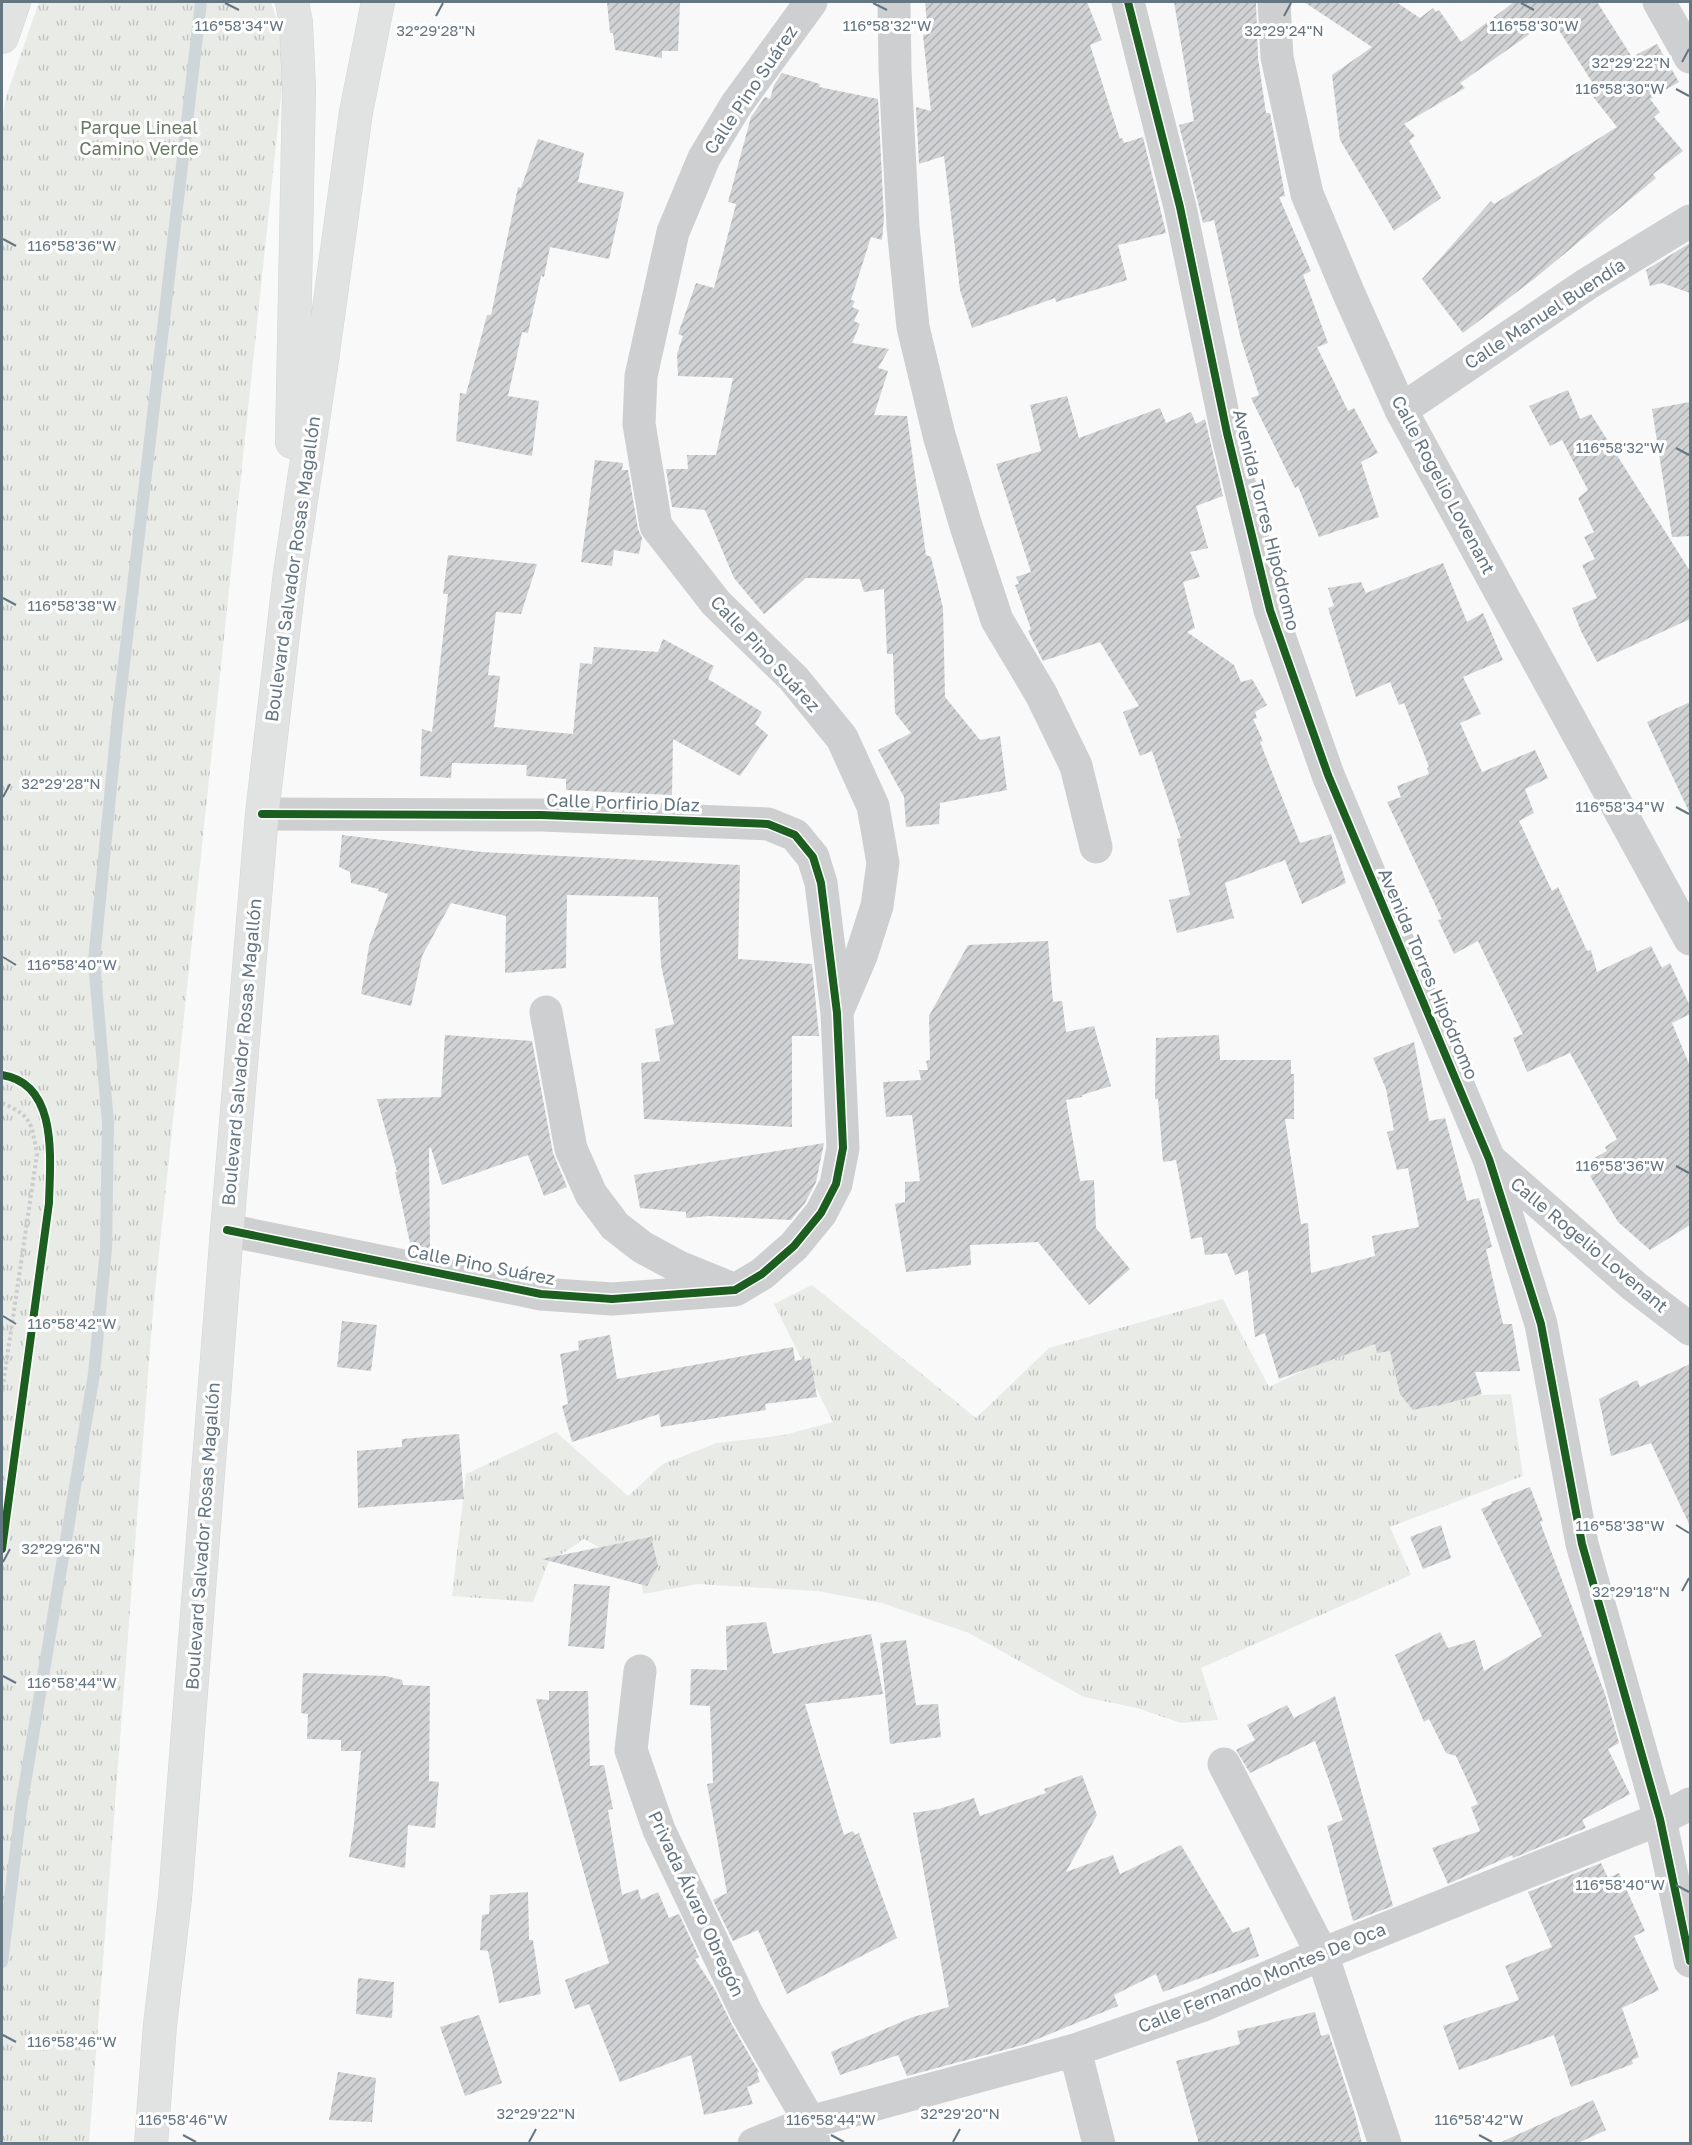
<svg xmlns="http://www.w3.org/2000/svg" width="1692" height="2145" font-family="'Golos Text',sans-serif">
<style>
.grass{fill:url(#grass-tufts)}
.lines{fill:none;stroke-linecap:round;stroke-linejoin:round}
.stream{stroke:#ced6d9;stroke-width:12}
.building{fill:url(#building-hatch)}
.trunk-casing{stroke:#d5d6d6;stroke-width:34}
.path{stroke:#cbcccd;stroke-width:4;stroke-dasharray:3 3;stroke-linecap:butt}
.minor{stroke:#cecfd0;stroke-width:33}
.tertiary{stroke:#cecfd0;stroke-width:33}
.trunk{stroke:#e1e2e2;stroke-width:33}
.cycleway-casing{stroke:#fff;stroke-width:11}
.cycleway{stroke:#1b5e20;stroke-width:8}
.ticks{fill:none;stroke:#657683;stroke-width:2}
.labels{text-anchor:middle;stroke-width:6;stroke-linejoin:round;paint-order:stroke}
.street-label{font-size:18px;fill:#657683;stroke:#fff}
.park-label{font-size:18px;fill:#687a64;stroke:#fff}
.ticks-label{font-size:15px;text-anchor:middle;fill:#657683;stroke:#fff;stroke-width:6;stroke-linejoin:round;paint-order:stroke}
</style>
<defs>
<pattern id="grass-tufts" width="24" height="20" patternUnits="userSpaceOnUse" patternTransform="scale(1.5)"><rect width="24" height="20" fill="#e8ebe6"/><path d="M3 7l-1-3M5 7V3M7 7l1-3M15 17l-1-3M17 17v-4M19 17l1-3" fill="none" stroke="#c0c3c0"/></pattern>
<pattern id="building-hatch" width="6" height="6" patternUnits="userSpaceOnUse" patternTransform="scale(1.5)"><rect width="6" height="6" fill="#d0d2d3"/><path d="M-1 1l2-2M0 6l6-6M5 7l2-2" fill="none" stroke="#acafb1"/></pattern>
</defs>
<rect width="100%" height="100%" fill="#f9f9f9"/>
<path class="grass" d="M39,2H271L279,26L283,78L153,1310L89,2143L2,2144V121L6,97Z
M812,1285L976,1418L1049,1348L1223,1299L1269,1387L1390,1330L1417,1397L1511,1394L1523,1476L1390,1527L1411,1575L1201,1668L1218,1720L1181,1723L1137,1708L1084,1697L969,1633L882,1603L817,1591L698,1584L643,1594L640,1570L584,1539L548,1563L533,1602L452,1596L466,1474L556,1432L628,1496L663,1464L717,1443L784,1435L833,1422L774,1304Z"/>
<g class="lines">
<path class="stream" d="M2,1962L22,1801L94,1374L106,1249L108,1123L94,961L118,715L201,2"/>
</g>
<path class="building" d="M607,2H680L678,51H662V58L615,50L613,33H610Z
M925,2H1087L1102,40L1090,45L1120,139L1122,138L1124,143L1143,137L1166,233L1118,245L1127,280L1056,302L1055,298L972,328L960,290L944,156L919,164L916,107L931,111L923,35L928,34Z
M1174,2H1256L1258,58L1266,113H1270L1285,196L1279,197L1311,271L1303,275L1328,343L1317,347L1348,411L1354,408L1378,453L1361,462L1379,517L1319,537L1298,486L1295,488L1251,398L1259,395L1241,340L1214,220L1203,223L1179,125L1194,121Z
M1304,2H1396L1420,18L1433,8L1436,12L1439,10L1461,42L1514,2H1597L1632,57L1657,44L1679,82L1650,99L1660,112L1654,117L1683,151L1653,174L1656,178L1534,279L1463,333L1422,279L1491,201L1494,204L1617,127L1587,89L1594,85L1550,16L1527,36L1460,83L1465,88L1404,124L1415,136L1409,141L1441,198L1394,231L1340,140L1332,75L1372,47Z
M782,73L820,84L819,87L878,99L884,218L882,240L871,237L851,300L855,301L852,307L859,310L854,321L860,324L852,343L889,349L878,368L888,371L874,415L907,416L926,555L931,557L943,608L945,697L980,740L1000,736L1007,790L940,803L939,824L906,827L904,797L878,750L911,733L895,713L893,654H887L884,589L864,592L860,579L806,578L764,614L734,578L705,510L672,507L666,469H688L687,455H716L733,378L678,376L677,354L683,336L678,334L696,283L714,288L736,204L728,202L751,117L765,97L770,99L774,85Z
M538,139L584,153L578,182L624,192L609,259L550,247L544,277L541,276L528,333L522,332L508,396L539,401L532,456L456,441L460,393L466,394L487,315H491L518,187L521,188Z
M1690,243V293L1662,283L1650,286L1646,270Z
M1568,390L1580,419L1591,414L1690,571V619L1597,662L1581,631L1572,608L1597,598L1582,565L1595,559L1584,537L1594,532L1578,498L1588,490L1562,440L1550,446L1529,406Z
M1067,396L1079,438L1160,408L1166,423L1191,412L1196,424L1205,419L1223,496L1196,506L1208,548L1190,552L1200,577L1183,582L1195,628L1187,632L1234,665L1241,682L1252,679L1267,705L1255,712L1257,718L1253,719L1263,741L1260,742L1300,843L1331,834L1346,883L1302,904L1285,860L1225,883L1234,918L1177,933L1169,900L1190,895L1177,839L1181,838L1152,751L1140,756L1123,712L1139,706L1100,642L1043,661L1028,631L1031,629L1015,585L1019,584L1016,577L1031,572L996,464L1041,451L1030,405Z
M1690,402V536L1672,537L1652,409Z
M595,460L623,463L622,470H628L638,529L642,538L639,554L614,550L612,566L581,562Z
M448,555L537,564L521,614L496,612L488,675L500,676L494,727L573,734L580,663L592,664L594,647L658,652L663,639L714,666L708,679L762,712L755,724L768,735L740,776L673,739L672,795L566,790V779L526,776L527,765L452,763L451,778L420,776L422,729L432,732L448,594H443Z
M1443,563L1467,622L1483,613L1503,660L1463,677L1481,714L1460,723L1482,772L1535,750L1548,778L1525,789L1534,813L1519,821L1552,891L1558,887L1587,951L1591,950L1597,972L1651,946L1662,968L1670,963L1690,1006V1014L1672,1023L1690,1066V1225L1650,1250L1618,1222L1590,1176L1595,1173L1589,1161L1607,1151L1605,1147L1617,1139L1570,1053L1527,1072L1513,1038L1523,1034L1478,941L1454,954L1438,920L1442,919L1387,802L1401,797L1397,786L1429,774L1427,768L1429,767L1404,703L1399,705L1390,682L1356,697L1328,608L1334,606L1328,588L1361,582L1366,593Z
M1690,702V814L1647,722Z
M342,835L482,852L740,865L738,959L812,964L819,1036H792V1127L644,1119L641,1063L660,1061L655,1029L674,1024L661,965L658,897L567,895L566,968L505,973L506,916L451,903L422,956L411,1006L361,994L369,946L388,894L378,891L379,889L351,883L350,872L339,867Z
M1048,941L1053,1002L1062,1001L1066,1032L1094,1026L1111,1086L1082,1095V1097L1066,1100L1080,1181L1094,1180L1096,1228L1130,1269L1089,1305L1038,1242L970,1245L971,1265L906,1272L895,1204L905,1202V1182L920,1181L912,1115L886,1117L883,1082L921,1080L919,1070H928L926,1061L930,1060L929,1016L968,945Z
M445,1035L532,1041L553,1153L567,1187L544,1196L528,1155L442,1185L431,1148H429L430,1252L411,1248L395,1172H397L377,1099L441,1097Z
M1219,1035L1220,1060H1291V1074H1294V1119H1285L1301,1224L1308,1223L1311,1273L1375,1256L1372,1236L1419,1227L1408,1168L1397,1170L1387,1132L1394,1130L1386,1089L1373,1058L1414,1042L1429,1121L1445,1118L1467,1201L1479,1198L1492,1247L1486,1249L1503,1324H1512L1520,1371L1475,1372L1482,1394L1437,1406L1436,1405L1413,1410L1400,1394L1390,1351L1377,1353L1375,1344L1279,1379L1265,1333L1255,1337L1248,1270L1235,1275L1227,1253L1205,1255L1202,1237L1191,1239L1176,1160L1163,1162L1158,1099H1155L1156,1038Z
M824,1143L816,1182L805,1203L791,1220L709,1216L686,1218V1212L640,1208L634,1175Z
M342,1321L377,1325L371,1371L337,1367Z
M610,1335L617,1379L793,1347L795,1361L810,1358L817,1397L765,1404L766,1410L661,1427L659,1414L572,1442L562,1406L568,1404L560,1354L579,1350L578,1341Z
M1690,1364V1526L1651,1443L1611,1456L1599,1399L1637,1380L1640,1387Z
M459,1434L464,1499L358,1508L357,1451L402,1447V1439Z
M1530,1487L1543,1521L1540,1522L1605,1694L1619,1743L1608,1749L1630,1794L1582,1820L1586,1828L1513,1858L1512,1855L1448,1884L1432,1848L1480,1831L1471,1807L1478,1804L1456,1756L1446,1753L1429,1719L1424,1722L1395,1655L1440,1632L1448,1648L1475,1640L1484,1671L1542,1636L1481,1509L1492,1504L1491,1502Z
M1441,1525L1451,1558L1423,1569L1410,1537Z
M651,1537L658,1566L647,1586L542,1559Z
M574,1584L610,1586L604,1649L568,1646Z
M766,1622L773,1654L871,1634L883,1694L805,1704L844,1835L853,1831L855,1835L859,1833L897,1938L787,1994L758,1930L733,1941L713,1900L727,1893L707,1784L713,1783L710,1706L690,1705L691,1669L727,1670L726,1626Z
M906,1640L916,1705L938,1704L941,1737L890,1744L880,1643Z
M303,1673L386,1676L402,1680L403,1685L430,1686L429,1781L439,1782L435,1828L408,1825L405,1868L349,1857L354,1825L361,1751H341V1740L307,1739L308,1714L301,1713Z
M549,1691H588L590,1766L604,1765L613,1809L608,1810L622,1895L638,1889L641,1900L658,1892L669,1918L679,1914L699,1957L695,1959L715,1990L731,2023L759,2072L757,2073L760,2082L747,2087L753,2104L704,2115L691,2055L620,2082L589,2004L575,2009L565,1980L609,1963L536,1699L549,1700Z
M1335,1696L1393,1906L1353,1921L1327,1826L1343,1820L1315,1741L1250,1773L1236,1750L1255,1740L1247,1725L1287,1705L1294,1718Z
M1082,1775L1097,1815L1066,1872L1113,1855L1120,1874L1181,1845L1233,1933L1249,1927L1259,1956L1163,1992L1156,1974L1114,1995L1118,2006L1023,2045L907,2076L898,2055L840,2075L831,2052L913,2017L949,2007L913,1813L939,1809L974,1798L980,1816L1046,1793L1044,1789Z
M1601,1863L1608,1878L1619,1873L1645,1931L1634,1936L1659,1990L1622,2008L1639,2057L1632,2060L1633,2064L1571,2087L1554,2035L1459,2070L1443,2026L1519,2000L1505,1966L1552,1947L1528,1892Z
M528,1892L529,1940H533L541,1994L499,2003L488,1951L480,1950L482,1915L489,1914L490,1895Z
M358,1978L394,1982L392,2018L356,2014Z
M1315,2012L1321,2036L1329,2034L1355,2115L1362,2144H1199L1176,2061L1240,2044L1237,2031Z
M479,2015L502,2083L465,2096L440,2027Z
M338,2072L376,2078L372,2122L329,2120Z
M1593,2100L1606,2130L1576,2144H1497Z"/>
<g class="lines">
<g class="trunk-casing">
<path id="trunk" d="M292,2L296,23L299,88L292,442
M2,37L14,2
M151,2144L160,2025L175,1898L227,1230L262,814L290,573L322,360L356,112L378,2"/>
</g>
<path class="path" d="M2,1103C32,1116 31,1122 37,1154L2,1392"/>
<path class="minor" d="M811,2L736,105L704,158L673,232L641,376L639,424L656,526L716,603L794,679L842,738L873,806L883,863L877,906L861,956L837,1012
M894,2L895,70L903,227L913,327L939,435L966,526L997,620L1041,694L1076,766L1096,847
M1128,2L1180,207L1227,433L1270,610L1328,775L1489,1159L1541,1324L1582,1544L1660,1819L1690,1961
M1659,2L1690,57
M1401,410L1587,284L1690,221
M546,1012L571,1149L591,1194L615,1226L642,1247L679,1267L728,1287
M1489,1159L1634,1286L1690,1329
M227,1230L541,1294L612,1299L735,1290L762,1274L794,1246L821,1213L836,1184L843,1148L837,1013L821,883L813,857L795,835L768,824L541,815L262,814
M640,1671L631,1750L659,1830L747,2014L810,2122L814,2144
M1224,1764L1322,1954L1385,2144
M1075,2050L1099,2144
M754,2144L810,2122L1075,2050L1201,2006L1322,1954L1660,1819L1690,1804"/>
<path class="tertiary" d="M1274,2L1277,57L1307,194L1349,294L1401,410L1690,939"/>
<use href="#trunk" class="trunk"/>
<g class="cycleway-casing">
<path id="cycleway" d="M1128,2L1180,207L1227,433L1270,610L1328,775L1489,1159L1541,1324L1582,1544L1660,1819L1690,1961
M2,1075C59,1084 50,1160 49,1203L2,1549
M227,1230L541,1294L612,1299L735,1290L762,1274L794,1246L821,1213L836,1184L843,1148L837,1013L821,883L813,857L795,835L768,824L541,815L262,814"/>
</g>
<use href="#cycleway" class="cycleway"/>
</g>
<path class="ticks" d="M225,3L239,10M873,3L887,10M1521,3L1534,10M436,16L443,3M1284,16L1291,3M1682,62L1689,49M1676,89L1689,96M3,239L16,246M1676,448L1689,455M3,598L16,605M3,797L10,784M1676,807L1689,814M3,957L16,965M1676,1166L1689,1173M3,1316L16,1324M1676,1525L1689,1533M3,1562L10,1549M1682,1591L1689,1578M3,1676L16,1683M1676,1885L1689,1892M3,2035L16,2042M183,2135L196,2142M831,2135L844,2142M1479,2135L1492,2142M529,2142L536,2129M953,2142L960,2129"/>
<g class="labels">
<g class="street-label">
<text transform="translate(751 90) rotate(-56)" y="6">Calle Pino Suárez</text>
<text transform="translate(1545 314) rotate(-33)" y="6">Calle Manuel Buendía</text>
<text transform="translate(1443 485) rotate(62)" y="6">Calle Rogelio Lovenant</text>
<text transform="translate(1266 520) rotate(76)" y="6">Avenida Torres Hipódromo</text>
<text transform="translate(293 569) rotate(-82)" y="6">Boulevard Salvador Rosas Magallón</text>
<text transform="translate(765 654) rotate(47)" y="6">Calle Pino Suárez</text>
<text transform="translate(623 803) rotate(2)" y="6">Calle Porfirio Díaz</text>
<text transform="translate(1428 974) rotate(67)" y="6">Avenida Torres Hipódromo</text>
<text transform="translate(242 1052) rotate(-85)" y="6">Boulevard Salvador Rosas Magallón</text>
<text transform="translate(1589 1245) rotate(40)" y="6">Calle Rogelio Lovenant</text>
<text transform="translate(481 1265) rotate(11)" y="6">Calle Pino Suárez</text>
<text transform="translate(203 1536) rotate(-86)" y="6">Boulevard Salvador Rosas Magallón</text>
<text transform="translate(696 1904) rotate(65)" y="6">Privada Álvaro Obregón</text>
<text transform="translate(1262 1978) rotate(-22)" y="6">Calle Fernando Montes De Oca</text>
</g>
<g class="park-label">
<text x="139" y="134">Parque Lineal<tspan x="139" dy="21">Camino Verde</tspan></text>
</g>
</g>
<g class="ticks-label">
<text x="1534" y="31">116°58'30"W</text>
<text x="239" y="31">116°58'34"W</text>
<text x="887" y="31">116°58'32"W</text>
<text x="436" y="36">32°29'28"N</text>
<text x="1284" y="36">32°29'24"N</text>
<text x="1631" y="68">32°29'22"N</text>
<text x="1620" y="94">116°58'30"W</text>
<text x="72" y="251">116°58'36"W</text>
<text x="1620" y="453">116°58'32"W</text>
<text x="72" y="611">116°58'38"W</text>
<text x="61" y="789">32°29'28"N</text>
<text x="1620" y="812">116°58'34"W</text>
<text x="72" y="970">116°58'40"W</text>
<text x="1620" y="1171">116°58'36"W</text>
<text x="72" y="1329">116°58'42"W</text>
<text x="1620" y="1531">116°58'38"W</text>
<text x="61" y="1554">32°29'26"N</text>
<text x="1631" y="1597">32°29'18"N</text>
<text x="72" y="1688">116°58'44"W</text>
<text x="1620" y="1890">116°58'40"W</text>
<text x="72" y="2047">116°58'46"W</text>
<text x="536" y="2119">32°29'22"N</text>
<text x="960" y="2119">32°29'20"N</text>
<text x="183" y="2125">116°58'46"W</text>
<text x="831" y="2125">116°58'44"W</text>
<text x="1479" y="2125">116°58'42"W</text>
</g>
<rect width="1692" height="2145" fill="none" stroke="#657683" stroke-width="6"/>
</svg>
